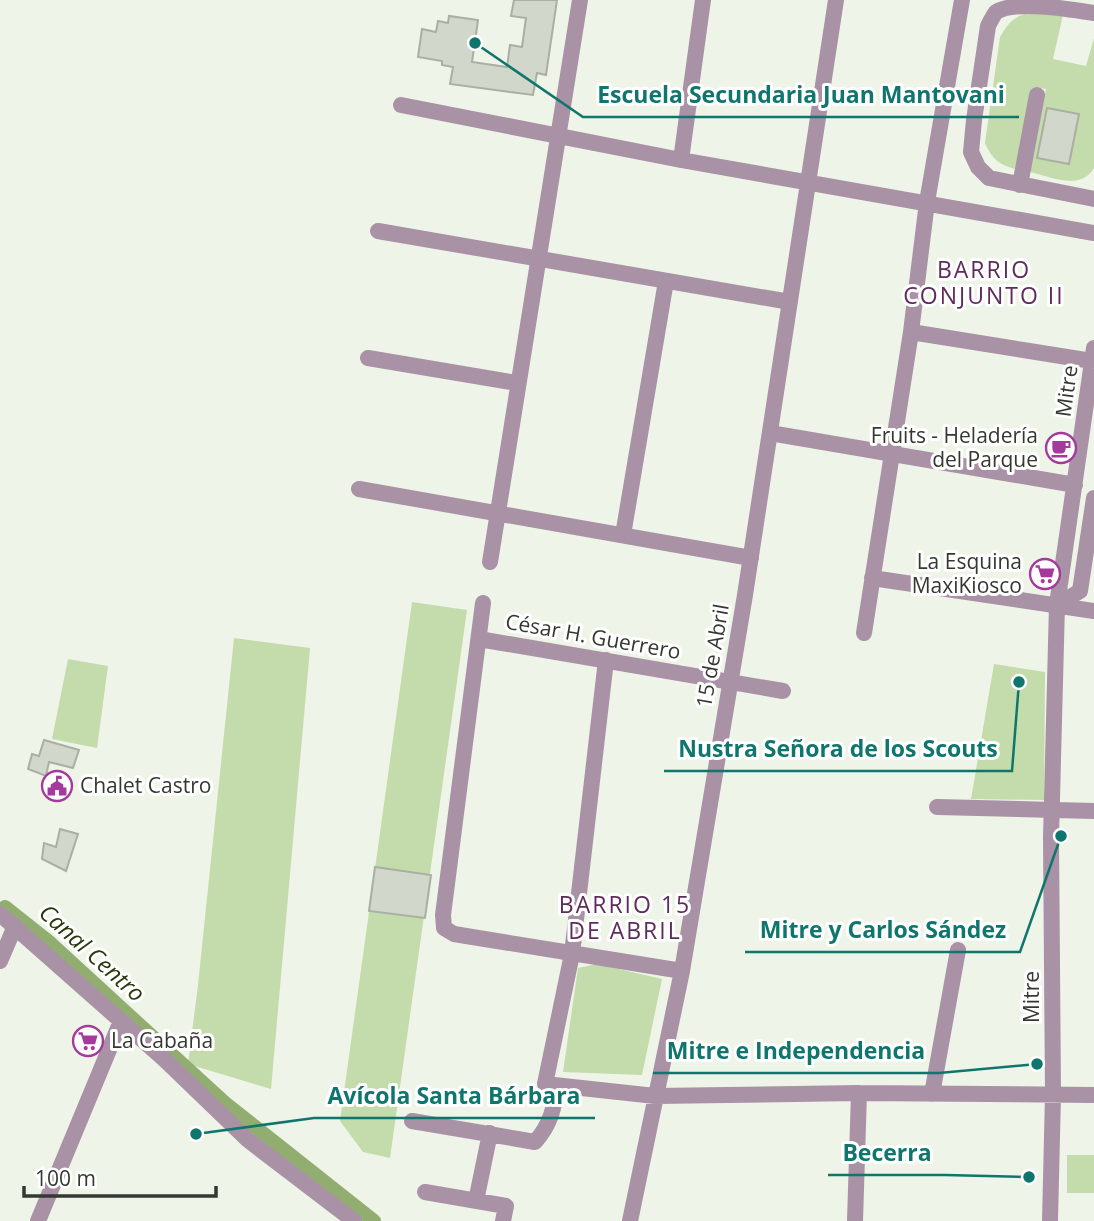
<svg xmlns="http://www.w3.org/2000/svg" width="1094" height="1221" font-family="'Open Sans',sans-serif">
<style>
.green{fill:#c4dbab}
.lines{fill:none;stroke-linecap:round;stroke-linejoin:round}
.canal{stroke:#91ae70;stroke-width:14}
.building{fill:#d1d7ca;stroke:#a9b0a3;stroke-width:2}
.minor{stroke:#a991a6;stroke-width:16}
.labels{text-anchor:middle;stroke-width:6;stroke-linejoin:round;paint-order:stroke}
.street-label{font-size:21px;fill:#353832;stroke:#fff}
.poi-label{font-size:21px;fill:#353832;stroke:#fff;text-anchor:end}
.neighbourhood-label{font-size:23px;letter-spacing:2px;fill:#5f2b5b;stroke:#fff}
.water-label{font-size:23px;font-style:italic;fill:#283a0c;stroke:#fff}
.leader{fill:none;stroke:#0f766e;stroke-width:2.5}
.callout-dot{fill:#0f766e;stroke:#fff;stroke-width:2.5}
.callout-label{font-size:23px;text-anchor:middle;font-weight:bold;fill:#0f766e;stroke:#fff;stroke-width:6;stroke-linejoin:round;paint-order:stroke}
</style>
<rect width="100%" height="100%" fill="#eef4e7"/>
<path class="green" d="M1035,11L1063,15L1053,59L1086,66L1094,38V168C1081,191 1051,177 1030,172L1046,89L1034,87L1017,169C1000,166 992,159 985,143L1000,37C1009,21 1016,15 1035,11Z
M412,602L467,610L390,1158L363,1152L340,1121Z
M234,638L310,648L271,1089L188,1064L198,985Z
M68,659L108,666L97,748L52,739Z
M994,664L1045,672L1044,800L971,799Z
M597,964L662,979L642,1075L563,1072L578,968Z
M1067,1155H1094V1193H1067Z"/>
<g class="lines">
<path class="canal" d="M5,907L48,941L225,1103L374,1221"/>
</g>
<path class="building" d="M514,0H557L546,75L537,73L533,95L450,84L453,67L442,65V61L418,57L422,29L436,32L438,21L448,23L449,16L478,20L472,62L507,67L510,45L522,47L526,18L511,16Z
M1047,108L1079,114L1069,164L1037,158Z
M44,740L79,750L73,768L49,762L46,776L28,769L32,754L39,756Z
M60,829L78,834L66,871L42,859L44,843L56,847Z
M375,867L431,875L425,918L369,911Z"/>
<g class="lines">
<path class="minor" d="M1094,13C1069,9 1016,0 996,12C993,16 990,22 988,26L974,120L971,152L978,167L989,178L1094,199
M401,105L681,160L1094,233
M681,160L703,0
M1020,185L1037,95
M378,231L790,302
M911,332L1092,361
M368,358L517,383
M770,433L1075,485
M359,489L751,558
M623,535L666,281
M490,562C520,375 551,188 580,0
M872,578L1094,611
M483,603L443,915L444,928L454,934L682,971
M1057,605L1080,591L1094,498
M864,633L911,332L927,202L962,0
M479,639L783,691
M606,660L572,954L545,1084L655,1096L859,1093L1094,1095
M937,807L1094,811
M0,914L164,1059L248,1140L354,1221
M0,961L15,926
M932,1094L958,950
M412,1121L535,1142C551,1124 554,1108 557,1086
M425,1192L506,1206L503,1221
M476,1201L490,1133
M38,1221L121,1021
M630,1221L682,971L745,595L836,0
M855,1221L859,1093
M1050,1221L1053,1095L1051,837L1057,605L1094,348"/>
</g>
<defs>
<g id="cafe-ring" transform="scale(1.575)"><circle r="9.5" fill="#fff" stroke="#a33a9c" stroke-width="1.5"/><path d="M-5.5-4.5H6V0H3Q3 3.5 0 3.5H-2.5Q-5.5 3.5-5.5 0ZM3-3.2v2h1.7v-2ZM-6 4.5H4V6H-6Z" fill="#a33a9c"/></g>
<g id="supermarket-ring" transform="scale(1.575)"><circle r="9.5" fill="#fff" stroke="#a33a9c" stroke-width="1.5"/><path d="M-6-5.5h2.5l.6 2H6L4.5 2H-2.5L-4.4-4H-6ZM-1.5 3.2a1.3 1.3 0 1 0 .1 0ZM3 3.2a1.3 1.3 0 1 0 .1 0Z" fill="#a33a9c"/></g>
<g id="civic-ring" transform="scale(1.575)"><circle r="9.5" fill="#fff" stroke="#a33a9c" stroke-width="1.5"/><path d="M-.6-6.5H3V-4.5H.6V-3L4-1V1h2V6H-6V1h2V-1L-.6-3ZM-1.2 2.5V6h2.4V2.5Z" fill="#a33a9c"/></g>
</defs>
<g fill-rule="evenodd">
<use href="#cafe-ring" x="1061" y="448"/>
<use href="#supermarket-ring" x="1045" y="574"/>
<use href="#civic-ring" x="57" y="786"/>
<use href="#supermarket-ring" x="88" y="1041"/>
</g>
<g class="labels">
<g class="street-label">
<text transform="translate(1067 391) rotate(-82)" y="7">Mitre</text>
<text transform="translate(593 637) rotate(10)" y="7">César H. Guerrero</text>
<text transform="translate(713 656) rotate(-80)" y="7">15 de Abril</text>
<text transform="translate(1032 997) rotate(-90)" y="7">Mitre</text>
</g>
<g class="poi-label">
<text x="1038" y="443">Fruits - Heladería<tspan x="1038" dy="24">del Parque</tspan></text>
<text x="1022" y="569">La Esquina<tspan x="1022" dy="24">MaxiKiosco</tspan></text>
<text x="80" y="793" text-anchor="start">Chalet Castro</text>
<text x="111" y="1048" text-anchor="start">La Cabaña</text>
</g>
<g class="neighbourhood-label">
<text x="984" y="278">BARRIO<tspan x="984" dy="26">CONJUNTO II</tspan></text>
<text x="625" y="913">BARRIO 15<tspan x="625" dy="26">DE ABRIL</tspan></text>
</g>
<g class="water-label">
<text transform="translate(92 953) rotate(42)" y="8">Canal Centro</text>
</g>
</g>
<path class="leader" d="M475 43L583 117H1019M1019 682L1012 771H664M1061 836L1020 952H745M1037 1064L939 1073H653M196 1134L314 1118H595M1029 1177L945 1175H828"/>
<g class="callout-dot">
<circle cx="475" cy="43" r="7"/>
<circle cx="1019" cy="682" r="7"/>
<circle cx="1061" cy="836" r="7"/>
<circle cx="1037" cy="1064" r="7"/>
<circle cx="196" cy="1134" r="7"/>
<circle cx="1029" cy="1177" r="7"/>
</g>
<g class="callout-label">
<text x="801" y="103">Escuela Secundaria Juan Mantovani</text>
<text x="838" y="757">Nustra Señora de los Scouts</text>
<text x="883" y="938">Mitre y Carlos Sández</text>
<text x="796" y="1059">Mitre e Independencia</text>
<text x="454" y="1104">Avícola Santa Bárbara</text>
<text x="887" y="1161">Becerra</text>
</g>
<path d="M24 1186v10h192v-10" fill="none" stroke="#353832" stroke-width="3.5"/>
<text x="35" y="1186" font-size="21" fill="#353832" stroke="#ffffff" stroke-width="5" paint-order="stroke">100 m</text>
</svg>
